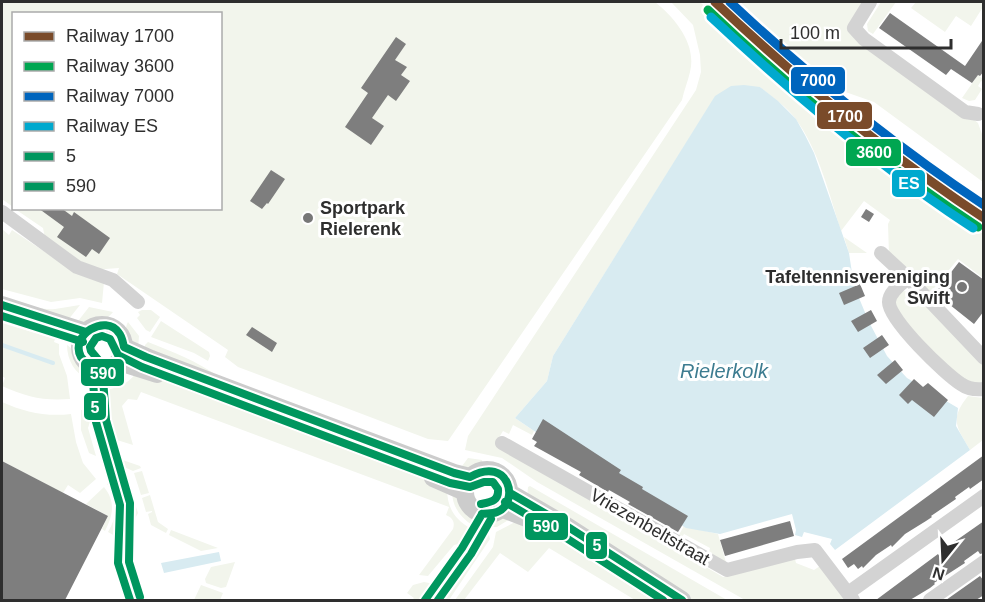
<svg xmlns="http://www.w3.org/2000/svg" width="985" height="602" font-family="Arial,sans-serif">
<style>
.green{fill:#f2f5ec}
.water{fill:#d8ebf1}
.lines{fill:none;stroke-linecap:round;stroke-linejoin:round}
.stream{stroke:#d8ebf1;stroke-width:4}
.building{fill:#7e7e7e}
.street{stroke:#d3d3d3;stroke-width:14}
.secondary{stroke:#ccc;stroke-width:18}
.bus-1-casing{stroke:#fff;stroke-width:12}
.bus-2-casing{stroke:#fff;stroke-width:12}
.bus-1{stroke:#00965e;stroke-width:8}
.bus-2{stroke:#00965e;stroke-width:8}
.rail-1-casing{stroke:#fff;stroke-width:14}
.rail-2-casing{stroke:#fff;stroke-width:14}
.rail-3-casing{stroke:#fff;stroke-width:14}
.rail-4-casing{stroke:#fff;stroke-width:14}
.rail-1{stroke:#7a4b2a;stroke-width:9}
.rail-2{stroke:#00a651;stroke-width:9}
.rail-3{stroke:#0065bd;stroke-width:9}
.rail-4{stroke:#00a9ce;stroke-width:9}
.poi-dot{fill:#777;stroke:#fff;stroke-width:2}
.labels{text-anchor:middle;stroke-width:6;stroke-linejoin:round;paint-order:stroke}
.poi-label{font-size:18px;font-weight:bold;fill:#2e2e2e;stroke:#fff;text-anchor:start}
.street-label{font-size:18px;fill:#2e2e2e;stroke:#fff}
.water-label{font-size:20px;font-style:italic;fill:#3d7c90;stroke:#fff}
.line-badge{stroke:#fff;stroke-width:2}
.badge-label{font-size:16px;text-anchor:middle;font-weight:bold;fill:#fff}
</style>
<rect width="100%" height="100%" fill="#fff"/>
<path class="green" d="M2,2H655C675,18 697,44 690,72C688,81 684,90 682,100L448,441L428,439L238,367L225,357L228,350L117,274L119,268L92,270L45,238L43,228L15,209L220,208V14H14L13,207L2,199Z
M671,2H700C788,87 882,164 983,232V278L958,259L930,293L889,255L888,224L890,220L864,201L841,231C829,194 819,150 795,118C786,106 772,97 760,87L715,97L553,356L547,381L515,418L534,431L532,435L513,425L509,434L503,431L495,444L723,577L795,559L796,563L814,570L820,566L846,600H745L537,482L502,458L465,450L468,436L696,90L701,72L700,55L693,25Z
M736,2H865L853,23L978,123L983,137V182L874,102L834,88Z
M881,2H896L873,34L868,31L867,24Z
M916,2H983V7L971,26L956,16L945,32L911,8Z
M978,75L983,79V82L981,81L978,86L982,89L975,100L969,101L962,98Z
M2,229L9,235L12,230L63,264L104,282L102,303L80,298L51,302L2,289Z
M844,237L867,253H849Z
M900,290L916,294L983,362V386H969L945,367L914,332L898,310L891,297Z
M2,296C18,301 38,311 55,309C64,308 71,306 80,305L68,320Z
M89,307L113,312C106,322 87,324 75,325Z
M142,310H151L160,317L150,332L146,330L137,318L140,315L138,312Z
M161,321L209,352L210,356L208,361L194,353L151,337Z
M128,322L139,336L138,349C129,342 122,333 128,322Z
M2,323L55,339L54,342L59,344V354L67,376L70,399C43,401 27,397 2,386L5,378L2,376Z
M148,342C173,352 197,361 219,377L145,350V345Z
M67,345C75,350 86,370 89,380C75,374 67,360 67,345Z
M121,369L127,373L112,381L97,382L101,375Z
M136,373H143L447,488C447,507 454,519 470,528L462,543L454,545L428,576L419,575L453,529C455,522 453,518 446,515L449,507L141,392L137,400L128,399L122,406L133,445L117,440L114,437L110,409L98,393H101V390C116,389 126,386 136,373Z
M968,396L983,398V440L970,450C957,427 949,420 968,396Z
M2,402C24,412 46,417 71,414L76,442L83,463L96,479L80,493L68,485L63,493L2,461Z
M81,410C92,411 91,419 88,428L96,456L89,453L81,430Z
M108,455L140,466L141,468L133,471L111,461Z
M468,458L482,460L483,466L470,471L459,470Z
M114,471L126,476L138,513L124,540H122L124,506Z
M142,471L149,493L141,495L134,473Z
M111,481L117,505L115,536L108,532C118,516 118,500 107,484Z
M530,486L727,600H688L527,499L528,487Z
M104,487C116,502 113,515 105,531L102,529L108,516L86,504Z
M452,490C460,499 464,509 474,516L472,525C459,516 452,506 452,490Z
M150,495L158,522L168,529L166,533L151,525L148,514L152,512V511L146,512L142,498Z
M504,516L513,517L497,527H480L486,521Z
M515,522L532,523L652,600H635L549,548L528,572L500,553L464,600H455L493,547L496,532Z
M684,526L718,534L727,566L708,556L710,548L684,534L679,542L676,540Z
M171,530L218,548L201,551L169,535Z
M477,531L489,535L490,539L449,600H431L436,593C448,590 452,586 450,573Z
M235,562L226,587L221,588L206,583L205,579L211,567Z
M424,582L434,584L422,600H412L414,598L407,593L413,585Z
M201,585L223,593L220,600H194Z"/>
<path class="water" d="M744,85L760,87L778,101L796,119L805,135L814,153L849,253L854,286L869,322L887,356L907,378L958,408L956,426L970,450L835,550L830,544L832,539L804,532L802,537L795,535L796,530L792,514L720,534L686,528L596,473L515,418L547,381L553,356L715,96L731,86Z
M219,552L221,561L164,573L161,563Z"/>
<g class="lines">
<path class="stream" d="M2,345L53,363"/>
</g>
<path class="building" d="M890,13L965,66L984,38V71L980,76L978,75L972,83L951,69L946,75L879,28Z
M396,37L406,44L395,60L407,67L401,75L410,81L396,101L388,95L372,118L384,126L371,145L345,127L368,93L361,88Z
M271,170L285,179L268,204L267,203L262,209L250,201Z
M38,208H61L72,216L74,212L110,238L99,254L92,249L86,257L57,237L64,227Z
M866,209L874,214L869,222L861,217Z
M959,262L984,280V311L974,324L935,293Z
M860,284L865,296L844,305L839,293Z
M871,310L877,321L858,332L851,321Z
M252,327L277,343L272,352L246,335Z
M882,335L889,345L870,358L863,348Z
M895,360L903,370L886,384L877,375Z
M914,379L923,387L928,383L948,400L934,417L912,400L908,404L899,395Z
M543,419L621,470L619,473L643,487L642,489L688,516L678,532L628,504L630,502L609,490L608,492L579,475L581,472L534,446L537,442L532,439Z
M984,455V479L970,489L969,487L955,497L956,499L931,516L932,517L926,521L905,534L892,547L891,545L876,555L863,568L862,566L858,569L854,564L848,568L842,559Z
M2,461L108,516L65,600H2Z
M790,521L794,536L725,556L720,540Z
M984,521V553L980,554L978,551L964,561L965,563L934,583L935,584L930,588L910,600H876L938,554L940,557L956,545L954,542Z
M980,576L984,581V595L976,600H946Z"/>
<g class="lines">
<path class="street" d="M870,2L854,28L864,39L965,112L978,114
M2,212L77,267L113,280L138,302
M881,253L908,278L984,358
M908,278C901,284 889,292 889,302C888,319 946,375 961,384C968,389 976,390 984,389
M502,443L727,570L797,552L815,550L853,600
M848,593L984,496
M930,600L984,562"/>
<path class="secondary" d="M2,305L86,332
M80 347a22 22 0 1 1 44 0a22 22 0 1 1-44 0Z
M124,347L151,359L454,473L470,477
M119,362L157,374
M465 492a22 22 0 1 1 44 0a22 22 0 1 1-44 0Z
M433,478L465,492
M510,493L565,525L682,600
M503,509L537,522"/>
<g class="bus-1-casing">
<path id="bus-1" d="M2,305L86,332
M510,493L565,525L682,600
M130,600L118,563L120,505L96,422L92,367C89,364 83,360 81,357C69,335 106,313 119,333C122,336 123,343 124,347L146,357L454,473L470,477C510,455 520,503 497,512C492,514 486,513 482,514
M425,600L462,548L482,514"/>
</g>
<g class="bus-2-casing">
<path id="bus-2" d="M2,316L83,342
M505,502L560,534L663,600
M140,597L129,562L130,503L106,420L102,364L91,351L90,347L96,338L102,336L110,339L118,355L142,367L450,483L470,487L484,482H493L498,489C499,501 491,502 481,504
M438,600L471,554L491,519"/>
</g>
<use href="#bus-1" class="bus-1"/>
<use href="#bus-2" class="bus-2"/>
<g class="rail-1-casing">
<path id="rail-1" d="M715,2C799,81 887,154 984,218"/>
</g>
<g class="rail-2-casing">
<path id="rail-2" d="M708,10C792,90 881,163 978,227"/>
</g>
<g class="rail-3-casing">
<path id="rail-3" d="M730,2C809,76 893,145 984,205"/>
</g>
<g class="rail-4-casing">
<path id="rail-4" d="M711,17C793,94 878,166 973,228"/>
</g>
<use href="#rail-1" class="rail-1"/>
<use href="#rail-2" class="rail-2"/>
<use href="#rail-3" class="rail-3"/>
<use href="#rail-4" class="rail-4"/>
</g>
<g class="poi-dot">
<circle cx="308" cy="218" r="6"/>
<circle cx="962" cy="287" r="6"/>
</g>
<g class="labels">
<g class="poi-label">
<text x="320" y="214">Sportpark<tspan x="320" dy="21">Rielerenk</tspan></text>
<text x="950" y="283" text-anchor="end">Tafeltennisvereniging<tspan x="950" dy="21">Swift</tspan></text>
</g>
<g class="street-label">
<text transform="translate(650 527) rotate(30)" y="6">Vriezenbeltstraat</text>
</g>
<g class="water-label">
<text x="724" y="378">Rielerkolk</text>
</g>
</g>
<g class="line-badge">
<rect x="790" y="66" width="56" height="29" rx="6" fill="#0065bd"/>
<rect x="816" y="101" width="57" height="29" rx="6" fill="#7a4b2a"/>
<rect x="845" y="138" width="57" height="29" rx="6" fill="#00a651"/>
<rect x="891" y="169" width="35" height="29" rx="6" fill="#00a9ce"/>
<rect x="80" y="358" width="45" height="29" rx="6" fill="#00965e"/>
<rect x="83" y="392" width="24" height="29" rx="6" fill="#00965e"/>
<rect x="524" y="512" width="45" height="29" rx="6" fill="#00965e"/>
<rect x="585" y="531" width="23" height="29" rx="6" fill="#00965e"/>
</g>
<g class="badge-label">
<text x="818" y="86">7000</text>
<text x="845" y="122">1700</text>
<text x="874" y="158">3600</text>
<text x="909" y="189">ES</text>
<text x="103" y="379">590</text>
<text x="95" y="413">5</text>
<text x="546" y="532">590</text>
<text x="597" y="551">5</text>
</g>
<rect width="985" height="602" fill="none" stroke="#2e2e2e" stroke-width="6"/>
<rect x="12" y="12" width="210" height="198" fill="#ffffff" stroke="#ababab" stroke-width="1.5"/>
<rect x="24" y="32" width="30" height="9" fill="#7a4b2a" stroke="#ababab" stroke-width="1.5"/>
<text x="66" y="42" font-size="18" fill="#2e2e2e">Railway 1700</text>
<rect x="24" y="62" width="30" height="9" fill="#00a651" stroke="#ababab" stroke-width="1.5"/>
<text x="66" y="72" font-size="18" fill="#2e2e2e">Railway 3600</text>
<rect x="24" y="92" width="30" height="9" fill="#0065bd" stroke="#ababab" stroke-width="1.5"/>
<text x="66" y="102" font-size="18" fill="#2e2e2e">Railway 7000</text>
<rect x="24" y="122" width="30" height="9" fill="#00a9ce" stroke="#ababab" stroke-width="1.5"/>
<text x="66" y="132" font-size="18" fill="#2e2e2e">Railway ES</text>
<rect x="24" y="152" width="30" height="9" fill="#00965e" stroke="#ababab" stroke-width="1.5"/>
<text x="66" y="162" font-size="18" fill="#2e2e2e">5</text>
<rect x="24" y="182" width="30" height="9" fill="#00965e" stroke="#ababab" stroke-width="1.5"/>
<text x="66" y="192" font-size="18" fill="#2e2e2e">590</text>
<g transform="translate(943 560) rotate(198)" stroke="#ffffff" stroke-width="4.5" paint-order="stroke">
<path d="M0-4.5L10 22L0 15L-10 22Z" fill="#2e2e2e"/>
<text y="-9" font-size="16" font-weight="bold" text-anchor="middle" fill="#2e2e2e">N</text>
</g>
<path d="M781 39v9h170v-9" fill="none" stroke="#2e2e2e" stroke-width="3"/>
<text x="790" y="39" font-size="18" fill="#2e2e2e" stroke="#ffffff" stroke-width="4.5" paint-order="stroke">100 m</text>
</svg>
